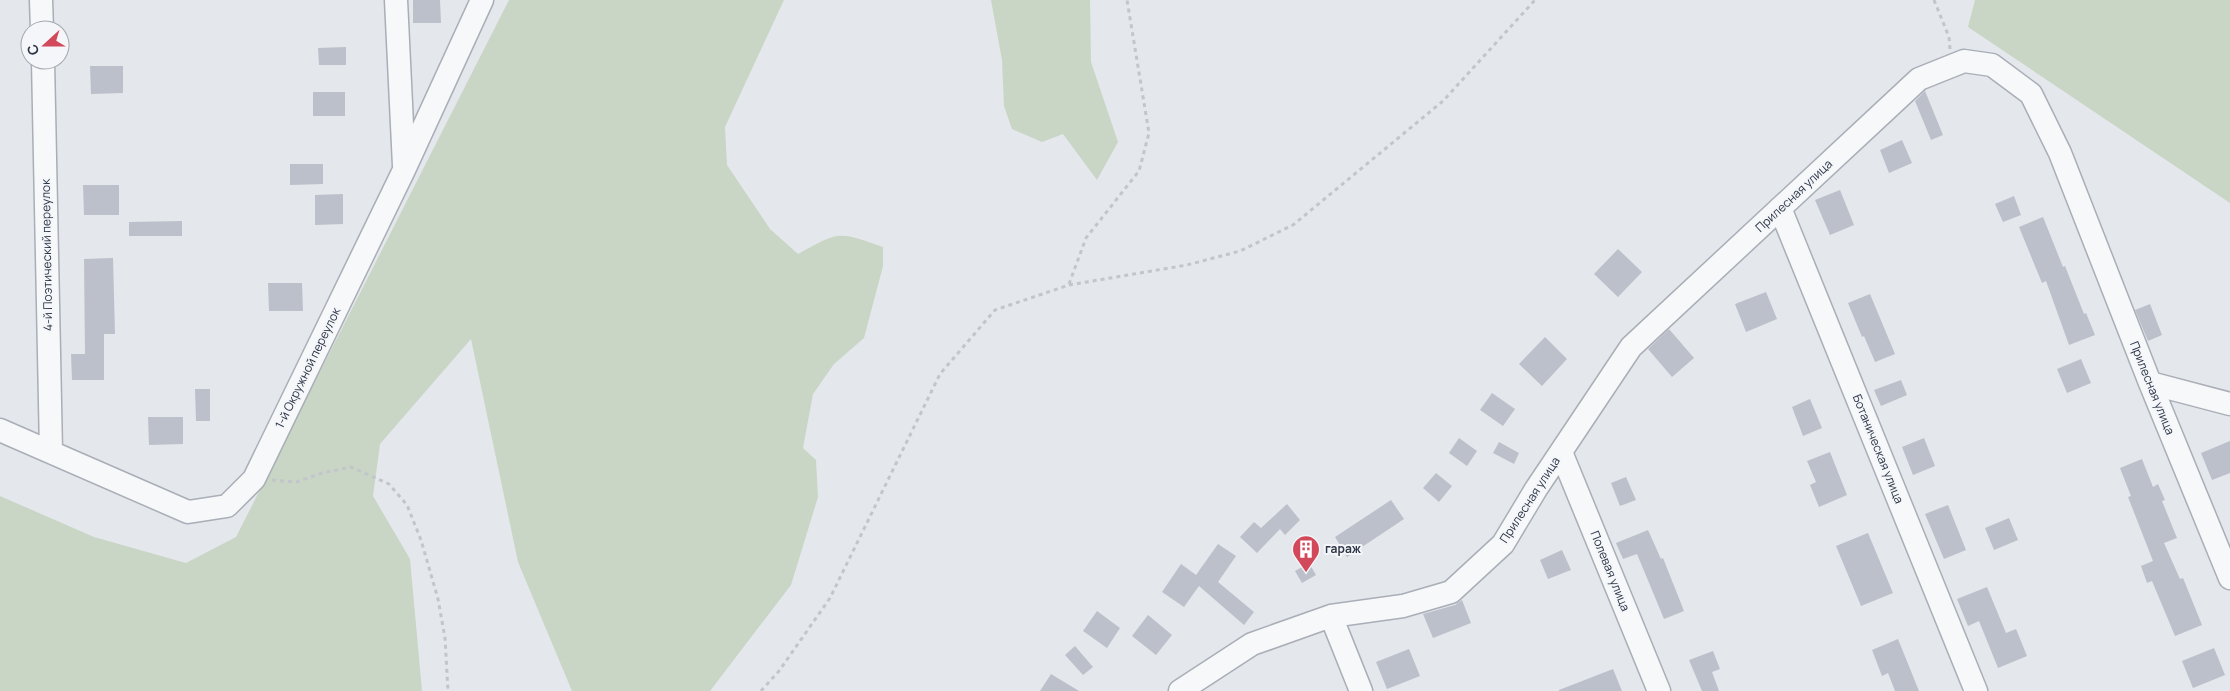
<svg xmlns="http://www.w3.org/2000/svg" width="2230" height="691" font-family="Manrope,sans-serif">
<style>
.green{fill:#c9d6c5}
.building{fill:#bbc0ca}
.lines{fill:none;stroke-linecap:round;stroke-linejoin:round}
.minor-casing{stroke:#a9aeb7;stroke-width:25}
.path{stroke:#c2c5cb;stroke-width:3;stroke-dasharray:4 4;stroke-linecap:butt}
.minor{stroke:#f7f8fa;stroke-width:22}
.labels{text-anchor:middle;stroke-width:4;stroke-linejoin:round;paint-order:stroke}
.street-label{font-size:12px;fill:#2b3445;stroke:#f4f6f9}
.poi-label{font-size:12px;font-weight:bold;fill:#2b3445;stroke:#f4f6f9;text-anchor:start}
</style>
<rect width="100%" height="100%" fill="#e4e7ec"/>
<path class="green" d="M509,0H784L725,127L727,165L770,229L798,254C840,231 838,231 883,247V266L864,338L834,364L813,394L803,448L816,460L818,497L791,585L710,691H572L518,562L471,339L380,444L373,496L410,559L422,691H0V496L94,537L186,563L236,537Z
M991,0H1090L1091,62L1118,142L1097,180L1063,134L1042,142L1012,129L1004,106L1002,60Z
M1975,0H2230V203L1968,27Z"/>
<path class="building" d="M413,0H440L441,23H413Z
M346,47V65H319L318,48Z
M90,66H123V93L91,94Z
M1925,91L1943,135L1931,140L1915,101Z
M313,92H345V116H313Z
M1902,140L1912,163L1889,173L1880,150Z
M290,164H323V184L290,185Z
M83,185H119V215H84Z
M1840,190L1854,225L1830,235L1815,200Z
M343,194V224L315,225V195Z
M2014,196L2021,215L2003,222L1995,204Z
M2043,217L2063,267L2065,266L2084,314L2086,313L2095,335L2069,345L2046,281L2042,283L2019,227Z
M182,221V236H129V222Z
M1618,249L1642,272L1618,297L1594,274Z
M113,258L115,334H104V380H72L71,354H85L84,259Z
M268,283H302L303,311H269Z
M1766,292L1777,319L1746,332L1735,304Z
M1870,294L1895,354L1875,362L1864,336L1862,337L1848,303Z
M2150,304L2162,335L2148,341L2135,310Z
M1669,329L1694,358L1672,377L1648,349Z
M1545,337L1567,359L1542,386L1519,364Z
M2081,359L2091,383L2067,393L2057,369Z
M1901,380L1907,395L1881,406L1874,390Z
M195,389H210V421H196Z
M1492,393L1515,409L1503,426L1480,410Z
M1810,399L1822,428L1803,436L1792,407Z
M148,417H183V444L149,445Z
M1459,438L1477,451L1467,466L1449,453Z
M1924,438L1935,466L1913,475L1902,447Z
M2230,441V473L2212,480L2201,453Z
M1499,442L1519,453L1514,464L1493,453Z
M1830,452L1847,495L1819,507L1810,485L1816,482L1807,461Z
M2142,459L2153,487L2158,484L2165,500L2162,501L2177,538L2164,543L2180,579L2183,578L2202,625L2175,636L2152,581L2147,583L2141,566L2153,561L2128,497L2131,496L2120,468Z
M1436,473L1452,486L1439,502L1423,488Z
M1626,477L1636,500L1620,506L1611,483Z
M1391,500L1404,519L1347,557L1335,537Z
M1287,504L1300,520L1285,535L1280,529L1257,553L1240,537L1254,522L1261,528Z
M1948,505L1966,550L1944,559L1925,514Z
M2009,518L2018,540L1994,550L1985,528Z
M1648,530L1661,559L1663,558L1684,611L1664,619L1637,554L1623,559L1616,543Z
M1868,533L1893,593L1861,606L1836,546Z
M1218,544L1236,556L1218,582L1254,612L1244,625L1199,586L1184,607L1162,592L1181,564L1196,575Z
M1562,550L1571,570L1548,579L1540,560Z
M1309,563L1316,575L1302,583L1295,571Z
M1987,587L2006,633L2016,629L2027,656L1998,668L1979,621L1968,626L1957,599Z
M1462,600L1471,623L1433,638L1423,614L1455,605Z
M1097,611L1120,628L1107,648L1083,631Z
M1148,615L1172,635L1156,655L1132,636Z
M1898,639L1919,691H1895L1888,673L1882,676L1872,650Z
M1075,646L1093,667L1083,675L1065,655Z
M2214,648L2225,675L2193,688L2182,661Z
M1409,649L1420,676L1387,689L1376,662Z
M1713,651L1720,669L1712,672L1719,691H1702L1689,660Z
M1613,669L1622,691H1559V690Z
M1051,674L1079,691H1040Z"/>
<g class="lines">
<g class="minor-casing">
<path id="minor" d="M41,0L42,30
M396,0L404,166
M43,60L51,451
M1780,208L1976,691
M2150,383L2230,404
M0,430L188,512L227,506L254,479L404,170L482,0
M1561,452L1659,691
M1331,616L1361,691
M1180,691L1252,644L1331,616L1403,606L1451,592L1503,544L1536,489L1631,347L1919,79L1964,61L1992,65L2031,94L2060,153L2150,383L2230,578"/>
</g>
<path class="path" d="M1934,0L1949,37L1950,49
M1069,284L1086,238L1139,171L1149,133L1127,0
M272,480L296,482L322,473L351,467L389,484L407,505L421,540L438,599L445,638L448,691
M761,691L779,671L830,598L940,374L995,310L1069,285L1187,265L1240,251L1293,225L1443,101L1535,0"/>
<use href="#minor" class="minor"/>
</g>
<defs>
<g id="building-pin" transform="scale(1.4375)"><path d="M0 17L-7.5 6A9.5 9.5 0 1 1 7.5 6Z" fill="#d1495b" stroke="#f4f6f9"/><path d="M-4-6H4V6H1V3H-1V6H-4ZM-2.5-4.3h1.7v1.8h-1.7ZM.8-4.3h1.7v1.8H.8ZM-2.5-1h1.7V.8h-1.7ZM.8-1h1.7V.8H.8Z" fill="#fff"/></g>
</defs>
<g fill-rule="evenodd">
<use href="#building-pin" x="1306" y="549"/>
</g>
<g class="labels">
<g class="street-label">
<text transform="translate(1794 196) rotate(-43)" y="4">Прилесная улица</text>
<text transform="translate(47 255) rotate(-91)" y="4">4-й Поэтический переулок</text>
<text transform="translate(308 368) rotate(-64)" y="4">1-й Окружной переулок</text>
<text transform="translate(2152 388) rotate(68)" y="4">Прилесная улица</text>
<text transform="translate(1878 449) rotate(68)" y="4">Ботаническая улица</text>
<text transform="translate(1530 500) rotate(-57)" y="4">Прилесная улица</text>
<text transform="translate(1610 571) rotate(68)" y="4">Полевая улица</text>
</g>
<g class="poi-label">
<text x="1325" y="553">гараж</text>
</g>
</g>
<g transform="translate(45 45) rotate(249)"><circle r="24" fill="#f4f6f9" stroke="#a4a8b1"/>
<path d="M0-4L9 19L0 12L-9 19Z" fill="#d1495b"/>
<text y="-8" font-size="14" font-weight="bold" text-anchor="middle" fill="#2b3445">С</text>
</g>
</svg>
